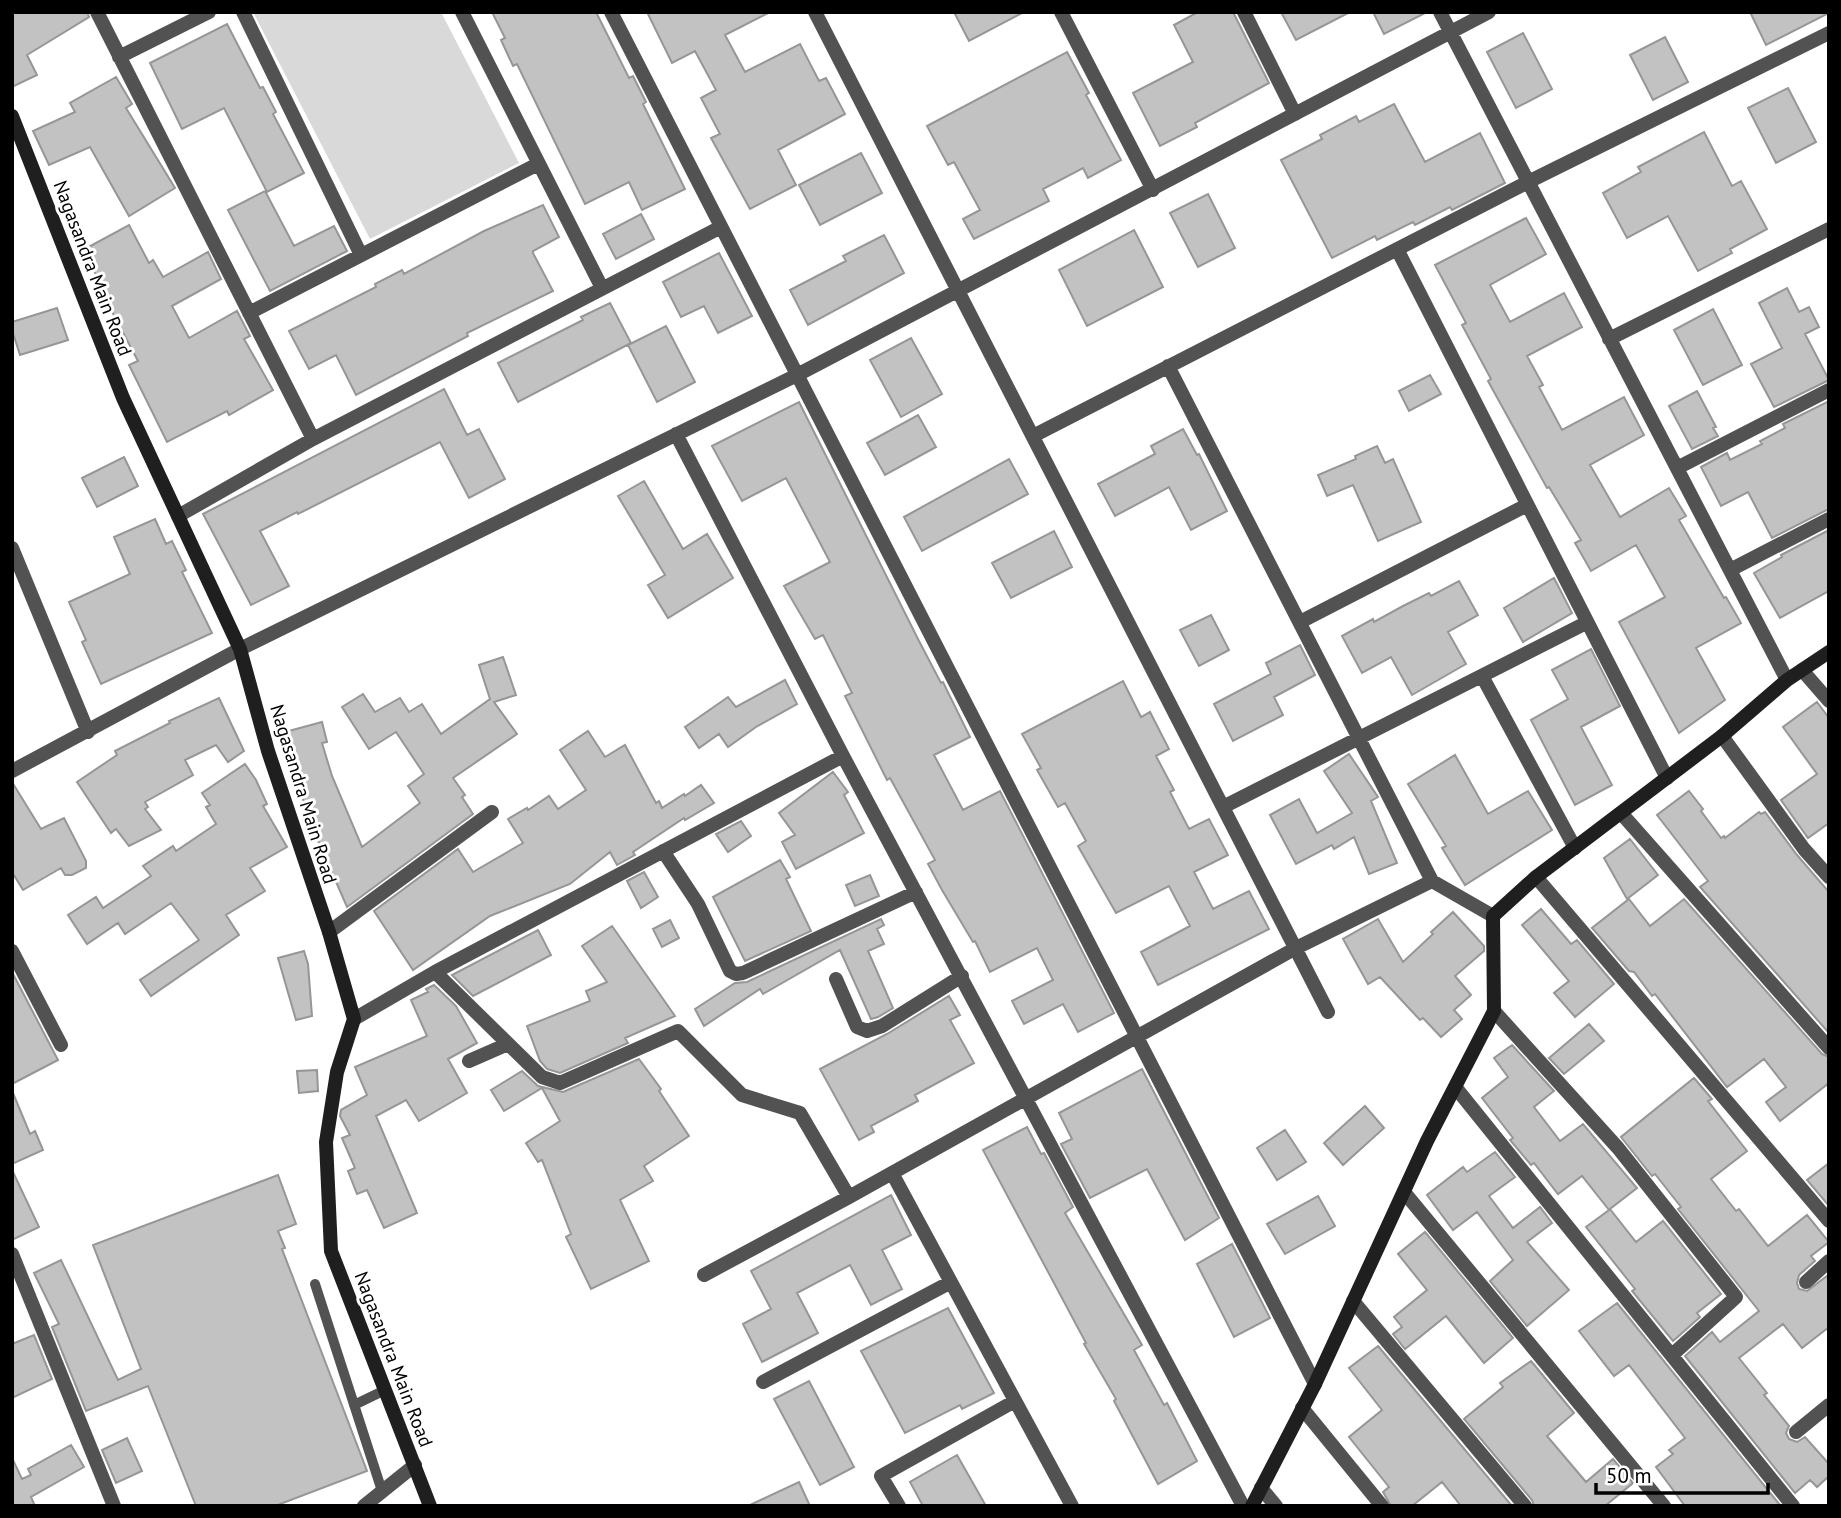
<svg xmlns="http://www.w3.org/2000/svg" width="1841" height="1518" font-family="'PT Sans',sans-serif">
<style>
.green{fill:#d9d9d9}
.building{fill:#c2c2c2;stroke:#969696;stroke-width:2}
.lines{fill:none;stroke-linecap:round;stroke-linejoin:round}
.lane{stroke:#525252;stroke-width:10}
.street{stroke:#525252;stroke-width:14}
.secondary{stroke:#1f1f1f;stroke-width:14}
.labels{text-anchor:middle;stroke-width:6;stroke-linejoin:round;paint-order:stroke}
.street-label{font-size:19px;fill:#000;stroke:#fff}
</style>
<rect width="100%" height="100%" fill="#fff"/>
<path class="green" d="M253,12H441L519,163L370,239Z"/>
<path class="building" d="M12,12H87L89,17L27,55L37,75L12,87Z
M492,12H596L629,78L633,76L646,102L643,104L685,189L642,210L629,182L585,204L517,64L513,66L501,40L505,38Z
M647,12H770L725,35L745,72L800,44L819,81L826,78L845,114L778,150L796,185L750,209L711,138L720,134L701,98L716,90L695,51L672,63Z
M954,12H1024L969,41Z
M1198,12H1233L1269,83L1195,123L1197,127L1160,146L1133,93L1193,62L1174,25Z
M1281,12H1350L1296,40Z
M1373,12H1427L1384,34Z
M1750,12H1829V13L1766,45Z
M227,24L260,88L263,87L276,112L273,114L304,173L267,192L224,108L182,129L150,63Z
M1523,33L1552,89L1516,108L1487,52Z
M1665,37L1688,82L1653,100L1630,55Z
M1067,52L1089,93L1086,95L1121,160L1088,178L1083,168L1043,189L1049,201L974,239L963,219L980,210L954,162L948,165L927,126Z
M116,77L132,104L126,108L175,188L129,216L90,147L49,165L33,131L75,112L70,103Z
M1788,88L1816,142L1776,163L1748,108Z
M1394,104L1425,162L1480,133L1505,183L1452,210L1450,207L1415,225L1413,222L1377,240L1375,236L1332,258L1281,160L1322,139L1320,135L1356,116L1359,122Z
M1704,132L1732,186L1741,181L1767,229L1730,249L1732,253L1698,271L1668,216L1627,238L1603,193L1641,172L1638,167Z
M861,153L882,193L820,225L799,185Z
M265,191L294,246L334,226L347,251L270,291L228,210Z
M1208,194L1235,248L1198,267L1170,213Z
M543,205L559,237L533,251V253L553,291L467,333L468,336L356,395L336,355L309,369L289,331L376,287L375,284L402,270L404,274L484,231Z
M641,214L654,239L616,259L603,234Z
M1526,218L1546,254L1490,285L1510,322L1564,293L1582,327L1527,356L1543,385L1539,387L1562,430L1624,397L1644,435L1590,465L1620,517L1669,488L1686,516L1679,520L1724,598L1726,597L1741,623L1696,648L1725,700L1679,733L1619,622L1665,597L1636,545L1591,571L1575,543L1581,540L1549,487L1547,488L1488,381L1491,379L1462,325L1466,323L1435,265Z
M129,225L149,263L153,260L163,277L208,252L221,279L172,306L189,338L237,311L250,336L244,339L273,390L229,415L227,411L167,442L129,365L138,361L100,289L103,288L83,250Z
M1134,230L1163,287L1087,326L1059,270Z
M884,235L904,273L808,325L790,290L846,261L843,256Z
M719,253L752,316L718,333L704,306L681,317L663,282Z
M1787,288L1799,312L1809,307L1819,327L1805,334L1829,380L1774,407L1751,364L1782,348L1759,303Z
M610,303L631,343L518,402L498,363L583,320L581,317Z
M57,308L68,340L20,355L12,330V322Z
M1713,309L1742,365L1703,385L1674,330Z
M666,326L695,382L657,402L628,345Z
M911,338L942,394L901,417L870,360Z
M1430,375L1441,394L1409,411L1399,391Z
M444,389L467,435L479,429L505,479L469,498L440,442L298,514L297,512L260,531L289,586L251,605L203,514Z
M1697,391L1716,427L1713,428L1718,436L1692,449L1669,406Z
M1829,401V509L1772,538L1748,492L1721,506L1701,467L1727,453L1730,460L1762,444L1760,441L1785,428L1783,424Z
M799,402L919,641L941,683L943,682L970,737L934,755L963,810L1000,791L1114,1013L1078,1032L1063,1004L1024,1024L1012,1001L1053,980L1037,948L990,972L975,941L973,942L942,890L928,864L935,860L890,778L887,780L845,696L852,693L823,635L815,639L784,586L830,562L786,478L742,501L712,446Z
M918,415L936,447L885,475L867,443Z
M1183,429L1197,455L1199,454L1227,511L1191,530L1169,487L1115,516L1098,484L1155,454L1151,446Z
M1377,446L1385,463L1393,459L1421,522L1378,541L1353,485L1327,496L1318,475L1356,459L1355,456Z
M124,457L138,486L97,507L82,478Z
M1009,459L1028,494L922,551L904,517Z
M644,481L683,549L707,534L733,578L668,618L648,585L665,575L618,496Z
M155,519L166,544L172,541L186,570L182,572L212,633L101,684L82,642L86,640L69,602L130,574L114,537Z
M1829,530V591L1780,618L1754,573L1782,557L1781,555Z
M1054,531L1072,567L1011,598L992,563Z
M1554,578L1572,613L1523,642L1504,608Z
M1459,581L1478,615L1448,632L1466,664L1412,695L1391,657L1362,673L1342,636L1373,619L1374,622L1403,606L1429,593L1431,596Z
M1211,615L1229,650L1199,666L1180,630Z
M1300,645L1315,675L1274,697L1283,715L1233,741L1214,704L1271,674L1266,663Z
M1591,649L1620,706L1581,727L1612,785L1575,805L1531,720L1568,699L1552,670Z
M503,657L516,695L494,702L517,734L453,778L465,795L462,797L473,814L347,907L302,804L304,803L285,732L322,722L327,742L322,743L332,776L362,847L420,803L408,786L424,774L396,732L369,749L342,707L363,694L375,712L400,698L409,712L422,704L441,734L490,699L479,665Z
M785,680L797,704L756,727L728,747L719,734L699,748L685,727L728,697L736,707Z
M1123,681L1141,717L1150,712L1169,749L1156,756L1174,790L1170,792L1189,829L1209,819L1228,855L1194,872L1213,909L1249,891L1269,929L1158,985L1141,952L1190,926L1169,886L1116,913L1078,846L1086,841L1065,803L1058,807L1037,770L1041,768L1022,734Z
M219,698L244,751L228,762L216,745L185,760L193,775L145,802L148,807L145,809L161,830L129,846L116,829L111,833L77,782L117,755L115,751L170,723L169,721Z
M1817,702L1829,718V823L1808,838L1781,800L1817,774L1783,727Z
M588,731L605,757L625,745L656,803L659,801L662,808L684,794L685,796L701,785L714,803L685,820L684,818L633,852L635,855L617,865L610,852L570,884L490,916L413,970L374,911L458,849L473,872L523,843L508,819L527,808L528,810L549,796L558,809L586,790L560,750Z
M1349,754L1378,797L1371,801L1397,863L1369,874L1354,837L1334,849L1332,845L1296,864L1270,815L1299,799L1317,833L1352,813L1324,771Z
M1455,755L1488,814L1528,791L1552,830L1465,885L1442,848L1446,846L1408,784Z
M245,764L256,780L267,804L263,806L287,847L250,868L265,891L226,915L239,935L151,996L140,980L199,940L171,903L125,934L118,923L87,944L68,915L96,897L103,908L151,876L143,866L173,846L176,851L216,824L206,807L210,805L202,793Z
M833,772L848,792L844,795L864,833L796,869L782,842L795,835L779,813Z
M12,782L41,829L64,818L86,861V868L72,875H65L61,868L23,890L12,872Z
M1689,791L1703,809L1701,811L1721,838L1724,836L1725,838L1759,812L1761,814L1765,812L1797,855L1829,892V1033L1700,887L1708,881L1657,815Z
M741,821L751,836L728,852L716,834Z
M1630,839L1658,875L1627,899L1604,858Z
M780,860L790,877L786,879L811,931L745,961L713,897Z
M644,872L658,897L641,908L627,881Z
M870,875L879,896L855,906L846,885Z
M1629,899L1650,926L1684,899L1822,1054L1829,1057V1083L1780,1121L1766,1102L1786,1087L1764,1059L1727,1087L1655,994L1652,996L1634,972L1629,971L1592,928Z
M1541,909L1571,944L1577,940L1614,984L1575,1017L1554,993L1569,981L1522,925Z
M1453,912L1484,946V951L1455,976L1471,995L1454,1010L1462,1019L1441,1037L1423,1018L1420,1020L1380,977L1368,984L1343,939L1378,919L1403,962L1433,934L1431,932Z
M881,919L884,925L877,929L884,944L868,951L893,1008L878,1017L871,1019L840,950L763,994L760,989L704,1026L695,1009L735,983L747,982Z
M670,920L679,938L662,947L653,929Z
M612,926L675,1016L625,1038L628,1043L560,1073L547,1069L540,1061L527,1026L590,1001L586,991L607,982L582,946Z
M538,930L551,955L473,996L452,975Z
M304,951L308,964L312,1016L296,1020L278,958Z
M12,972L58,1060L12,1084Z
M434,985L456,1006L477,1043L448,1059L467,1093L419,1121L406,1100L376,1116L417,1213L384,1228L367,1190L357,1194L348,1171L355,1168L342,1138L350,1135L340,1116L341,1110L367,1095L355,1067L427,1036L411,1000L428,992L426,989Z
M949,996L960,1015L950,1020L974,1063L915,1095L918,1101L871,1126L874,1132L859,1140L820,1069L887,1034Z
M1589,1024L1604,1041L1564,1074L1549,1058Z
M1512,1045L1554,1091L1534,1107L1560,1141L1583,1124L1637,1188L1610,1209L1636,1242L1663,1221L1721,1294L1697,1313L1700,1317L1673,1341L1632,1291L1635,1289L1586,1227L1609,1210L1582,1176L1558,1194L1534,1163L1531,1165L1510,1140L1513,1138L1482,1098L1508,1077L1494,1058Z
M639,1059L661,1089L659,1091L689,1136L644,1166L653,1181L620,1200L649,1261L591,1289L566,1237L571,1234L542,1160L538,1162L526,1143L560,1121L542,1088L504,1111L491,1090L522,1071L538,1086L563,1092Z
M1142,1069L1219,1218L1185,1240L1147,1169L1090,1198L1061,1144L1072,1139L1059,1113Z
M317,1070L318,1091L299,1093L297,1071Z
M1694,1078L1712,1099L1708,1101L1747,1151L1711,1179L1736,1211L1739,1209L1768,1246L1807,1215L1829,1242L1811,1256L1815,1261L1799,1275L1797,1283L1799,1289L1807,1291L1827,1276L1829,1279V1327L1802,1348L1783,1324L1739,1358L1767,1393L1764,1395L1789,1426L1786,1433L1789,1439L1797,1442L1805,1437L1829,1464V1476L1817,1487L1810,1480L1795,1493L1685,1356L1712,1332L1720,1342L1759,1311L1678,1209L1681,1207L1655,1174L1652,1176L1621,1137Z
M13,1093L30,1134L35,1131L43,1150L12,1164Z
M1365,1106L1384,1128L1343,1165L1324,1143Z
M1027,1127L1041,1154L1044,1153L1073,1207L1065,1213L1142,1345L1134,1350L1164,1405L1167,1403L1197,1461L1158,1484L1114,1401L1116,1399L1084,1344L1086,1343L983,1150Z
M1285,1130L1306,1162L1277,1180L1257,1148Z
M1495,1152L1515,1177L1489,1196L1513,1228L1540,1207L1552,1223L1527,1242L1569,1290L1527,1326L1490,1281L1513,1260L1477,1212L1453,1230L1427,1195L1463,1167L1467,1172Z
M1829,1163V1206L1807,1180Z
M12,1170L39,1227L12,1240Z
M278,1175L296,1224L278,1231L285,1248L282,1249L367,1471L275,1506H196L148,1386L86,1411L52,1327L59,1324L34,1273L61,1260L118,1380L141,1369L93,1245Z
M891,1195L911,1235L882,1250L902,1289L871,1305L850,1265L797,1293L818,1333L762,1362L743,1324L771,1309L751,1271Z
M1318,1196L1335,1226L1285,1254L1267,1224Z
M1425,1232L1513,1338L1484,1363L1446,1316L1405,1349L1393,1334L1402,1327L1394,1317L1427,1290L1398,1254Z
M1232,1244L1270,1318L1234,1337L1197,1264Z
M1617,1303L1780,1505L1779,1506H1685L1656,1467L1673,1454L1669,1450L1685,1438L1629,1365L1614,1376L1579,1331Z
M948,1308L994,1393L962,1409L960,1405L905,1433L861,1351Z
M34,1335L52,1379L12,1398V1344Z
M1378,1346L1512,1506H1461L1442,1482L1412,1506H1391L1383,1492L1389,1487L1349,1437L1382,1410L1349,1368Z
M1531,1361L1574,1413L1547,1436L1586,1482L1613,1459L1633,1483L1605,1506H1534L1532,1500L1464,1419L1503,1387L1500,1383Z
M809,1381L854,1467L820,1485L774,1399Z
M127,1438L142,1471L116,1483L102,1450Z
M71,1445L84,1467L31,1497L35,1506H12V1458L22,1479L31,1475L28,1469Z
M957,1455L986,1506H923L910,1482Z
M799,1482L810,1506H748Z"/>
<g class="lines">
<path class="lane" d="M315,1284L382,1491
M354,1405L385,1390"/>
<path class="street" d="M97,12L313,439
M243,12L361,255
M462,12L602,288
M611,12L1315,1384
M815,12L1328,1012
M1061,12L1153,190
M1244,12L1295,114
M1440,12L1787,680
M119,57L209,12
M1397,249L1667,778
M249,313L538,164
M1609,339L1829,229
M1168,366L1432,881L1493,916
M676,434L843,756L1243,1506
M1033,436L1528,182L1829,33
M1677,468L1829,390
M178,516L313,439L721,227
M12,548L88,732
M1730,570L1829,519
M1300,622L1527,505
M1802,670L1829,701
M1482,676L1575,848
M1722,736L1804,849L1829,877
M12,771L240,649L797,375L1489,12
M1223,807L1586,623
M1621,813L1829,1048
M663,851L698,904L730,971L736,974L743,973L916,892
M1536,877L1829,1221
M329,932L492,812
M12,951L61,1045
M435,972L542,1077L560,1083L678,1031L742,1095L800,1113L849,1197
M836,979L857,1027L867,1031L882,1026L962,976
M1494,1011L1618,1148L1736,1297L1672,1355
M354,1019L435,972L843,756
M469,1061L508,1044
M1456,1088L1793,1506
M892,1173L1072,1506
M1404,1192L1664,1506
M12,1254L114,1506
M704,1275L849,1197L1296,948L1432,881
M1806,1282L1829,1261
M1353,1301L1525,1506
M763,1382L951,1282
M1302,1408L1382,1506
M1796,1432L1829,1405
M1261,1488L1276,1506
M364,1506L415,1465
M899,1506L881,1476L1015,1401"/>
<path class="secondary" d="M12,116L123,398L240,649L268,751L329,932L354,1019L337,1072L326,1142L331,1251L430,1506
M1252,1506L1315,1384L1427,1141L1494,1011L1493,916L1536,877L1722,736L1787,680L1829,652"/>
</g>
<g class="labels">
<g class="street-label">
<text transform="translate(93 268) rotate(69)" y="7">Nagasandra Main Road</text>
<text transform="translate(304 794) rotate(73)" y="7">Nagasandra Main Road</text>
<text transform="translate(394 1359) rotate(69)" y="7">Nagasandra Main Road</text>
</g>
</g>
<rect width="1841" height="1518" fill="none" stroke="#000000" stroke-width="28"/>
<path d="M1596 1483v10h172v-10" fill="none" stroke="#000000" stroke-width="3.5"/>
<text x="1606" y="1483" font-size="21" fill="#000000" stroke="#ffffff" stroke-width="5" paint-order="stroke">50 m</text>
</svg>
